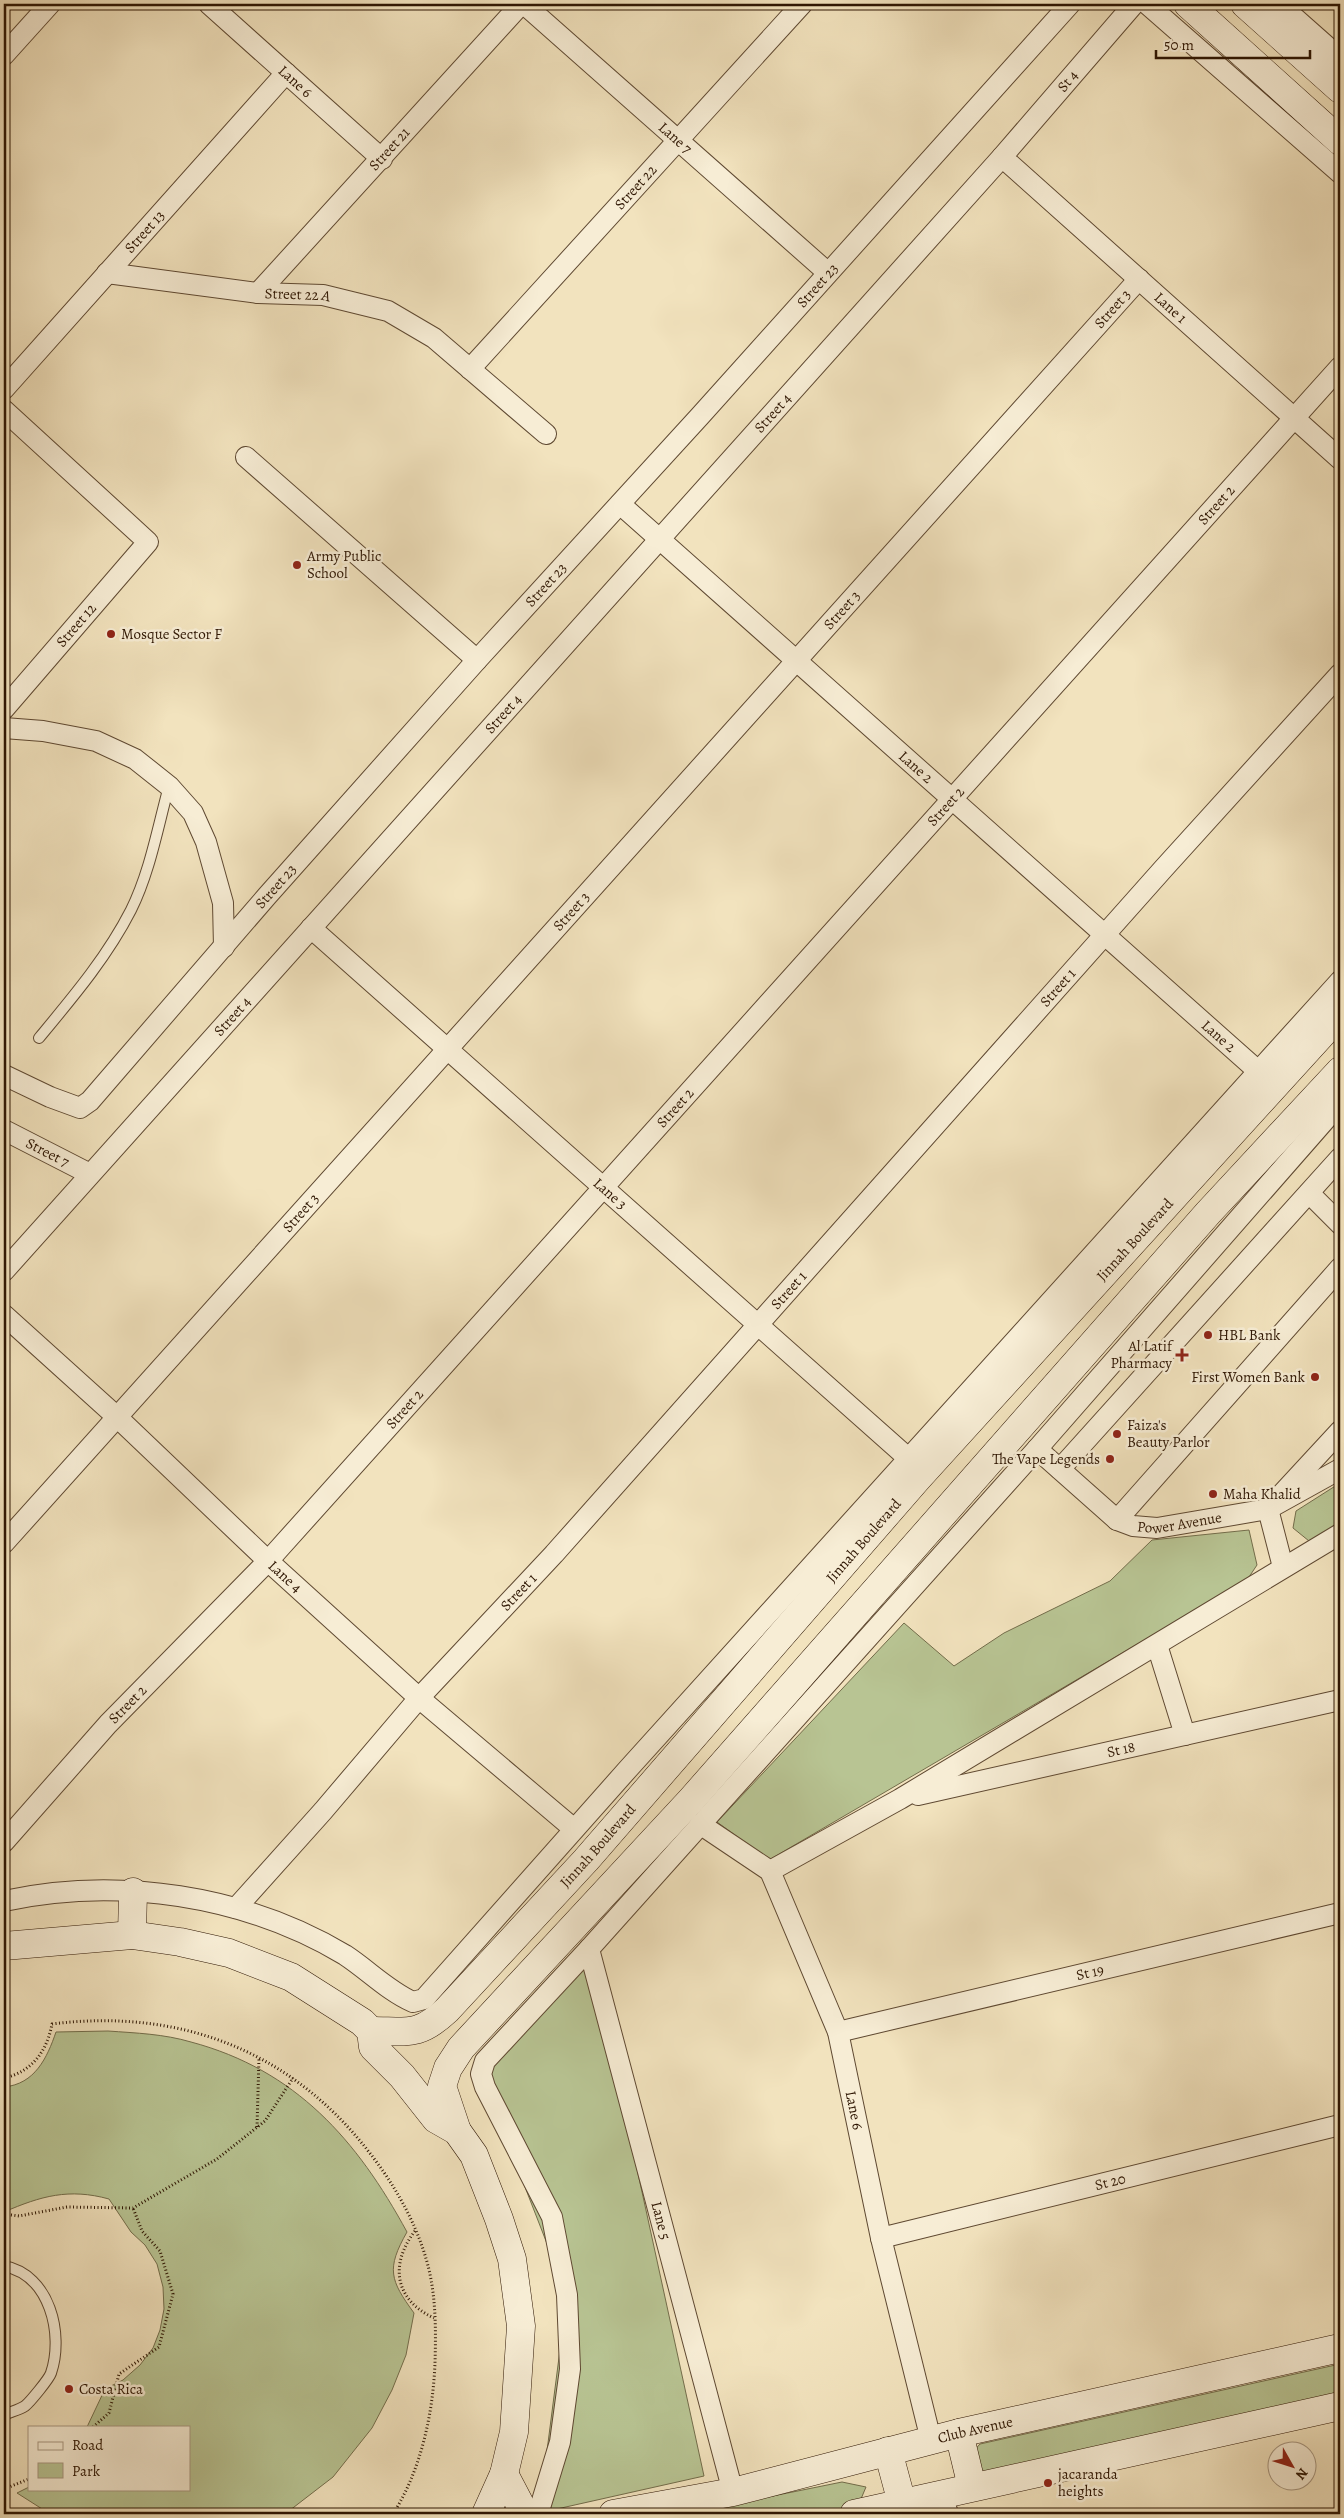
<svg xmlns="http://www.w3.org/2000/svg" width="1344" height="2518" font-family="Alegreya,serif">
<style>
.green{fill:#b8c493;stroke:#736d4b}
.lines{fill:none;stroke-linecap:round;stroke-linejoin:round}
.lane-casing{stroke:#5f4932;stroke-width:12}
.street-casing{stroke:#5f4932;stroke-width:22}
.secondary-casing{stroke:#2e1603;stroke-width:29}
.path{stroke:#2e1603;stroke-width:3;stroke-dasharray:1 2.5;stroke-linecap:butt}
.lane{stroke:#f7edd5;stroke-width:10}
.street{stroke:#f7edd5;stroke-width:20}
.secondary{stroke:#f7edd5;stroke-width:28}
.poi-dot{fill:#8f2418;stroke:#f7edd5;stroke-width:2}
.labels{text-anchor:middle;stroke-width:5;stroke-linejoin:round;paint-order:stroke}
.street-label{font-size:15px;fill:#2e1603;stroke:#f7edd5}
.poi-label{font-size:15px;fill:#2e1603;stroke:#f7edd5;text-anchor:start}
</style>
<rect width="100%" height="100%" fill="#f2e3be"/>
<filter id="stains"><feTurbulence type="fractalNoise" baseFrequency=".004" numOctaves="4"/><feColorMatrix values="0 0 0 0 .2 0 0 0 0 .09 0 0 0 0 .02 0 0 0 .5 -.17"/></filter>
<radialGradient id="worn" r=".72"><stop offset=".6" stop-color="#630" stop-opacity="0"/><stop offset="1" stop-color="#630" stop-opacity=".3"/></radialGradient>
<path class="green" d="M1340,1483V1527L1309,1541L1293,1528L1296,1511Z
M1249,1530L1257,1565L1247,1580L769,1860L717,1822L904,1623L954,1666L1004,1633L1110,1581L1152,1540Z
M589,1949L704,2476L539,2513L567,2295L481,2074Z
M108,2031C136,2033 164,2034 191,2042C296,2070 357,2140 407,2232C386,2269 390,2280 414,2313L406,2355L392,2390L372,2428L333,2477L285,2514H50L17,2493L29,2487V2489H189V2427H87L105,2389L123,2380L140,2365L153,2348L160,2330L164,2309L163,2287L157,2264L145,2245L131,2232L109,2199C69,2188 41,2196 4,2212V2087C35,2084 47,2058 56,2032Z
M1340,2364V2399L977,2475L970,2455L980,2444Z
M842,2482L866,2487L858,2506L824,2514H684Z"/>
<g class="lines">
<g class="lane-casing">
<path id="lane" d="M39,1038C73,997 107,957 131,910C150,872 158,826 169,786
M4,2266C50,2275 64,2334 51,2373C49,2379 30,2402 25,2406C19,2410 10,2412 4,2415"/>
</g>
<g class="street-casing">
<g id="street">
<path id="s1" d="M209,4L382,159"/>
<path id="s2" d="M524,4L827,272"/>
<path d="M1147,4L1340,173"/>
<path d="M1279,4L1340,58"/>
<path d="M4,55L50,4"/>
<path id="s3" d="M1002,157L1340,459"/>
<path id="s4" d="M107,273L258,293L323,295L388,311L434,338L546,434"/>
<path id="s5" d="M258,293L521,4"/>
<path id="s6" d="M470,369L802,4"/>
<path id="s7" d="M4,389L286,73"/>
<path d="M4,410L148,542L4,709"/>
<path d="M246,457L477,660"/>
<path id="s8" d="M620,504L1258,1071"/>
<path d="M4,728L43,731L96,741L135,759L169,786L193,813L206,842L223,903L224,947"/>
<path id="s9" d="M311,928L908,1458"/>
<path id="s10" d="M4,1075L50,1097L80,1108L90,1101L267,896L477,660L700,416L1070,4"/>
<path id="s11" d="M4,1130L90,1174"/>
<path d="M1309,1193L1340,1224"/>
<path id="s12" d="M4,1271L1002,157L1134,4"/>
<path id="s13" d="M4,1315L117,1417L268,1561L419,1698L574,1829"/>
<path id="s14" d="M1037,1449L1117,1520L1133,1526L1157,1528L1268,1509L1340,1469"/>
<path d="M1060,1469L1340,1158"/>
<path d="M1117,1520L1340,1268"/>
<path id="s15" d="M4,1543L1139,279"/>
<path d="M1283,1567L1268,1509L1340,1431"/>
<path d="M1157,1645L1185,1735"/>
<path id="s16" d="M918,1795L1340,1700"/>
<path id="s17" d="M700,1824L770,1871L838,2032L881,2238L931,2440"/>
<path id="s18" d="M4,1842L108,1724L268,1561L1340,367"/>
<path d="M770,1871L900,1799L1340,1534"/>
<path d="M4,1901C117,1876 245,1895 345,1955C368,1970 388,1991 413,2002L424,1999L628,1769L1340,981"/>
<path id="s19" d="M236,1908L323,1811L419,1698L554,1554L1164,868L1340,674"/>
<path id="s20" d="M589,1949L733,2492"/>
<path id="s21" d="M838,2032L1340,1913"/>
<path id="s22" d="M881,2238L1340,2125"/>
<path d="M942,2494L948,2514"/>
<path d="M538,2514L560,2442L570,2369L567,2295L552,2217L485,2087L481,2074L485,2061L589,1949L1037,1449L1340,1103"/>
</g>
</g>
<g class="secondary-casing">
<g id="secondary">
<path d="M1188,4L1340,141"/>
<path d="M1245,4L1340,89"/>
<path d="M132,1935L133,1892"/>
<path d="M4,1946L132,1935L180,1942L229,1953L291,1977L362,2022L371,2031L373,2047L402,2076L436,2119L457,2131L474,2155L499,2219L512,2259L521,2326L514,2432L504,2474L486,2514"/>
<path id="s23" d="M371,2031C408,2031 418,2037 447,2010L586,1860L917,1479L1340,1014"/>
<path d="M457,2131L442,2086L448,2068L461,2048L692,1799L1208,1213L1340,1071"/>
<path d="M959,2433L972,2487"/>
<path d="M888,2451L902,2503"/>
<path d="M504,2474L525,2514"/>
<path id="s24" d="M613,2514L733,2492L959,2433L1340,2348"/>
<path d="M854,2514L1340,2406"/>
</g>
</g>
<path class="path" d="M4,2078C32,2072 47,2051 52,2024C179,2008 290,2050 369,2152C394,2184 416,2222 427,2262C436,2294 436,2329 435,2363C433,2414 421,2470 393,2514
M257,2127L259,2057
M4,2214L19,2216L67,2207L133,2208L217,2159L265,2121L293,2078
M415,2231C389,2265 395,2300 434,2318
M93,2427L109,2413L119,2374L159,2347L173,2294L160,2251L142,2231L133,2208
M4,2489L29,2479"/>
<use href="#lane" class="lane"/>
<use href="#street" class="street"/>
<use href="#secondary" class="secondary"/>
</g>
<g class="poi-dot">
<circle cx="297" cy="565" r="5"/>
<circle cx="111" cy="634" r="5"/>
<circle cx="1208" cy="1335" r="5"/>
<path d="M1179.5 1347.5h5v5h5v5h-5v5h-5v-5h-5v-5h5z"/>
<circle cx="1315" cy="1377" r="5"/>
<circle cx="1117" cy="1434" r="5"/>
<circle cx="1110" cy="1459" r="5"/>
<circle cx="1213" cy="1494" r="5"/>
<circle cx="69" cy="2389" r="5"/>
<circle cx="1048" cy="2483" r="5"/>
</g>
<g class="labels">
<g class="street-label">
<text dy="5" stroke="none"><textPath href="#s12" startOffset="1596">St 4</textPath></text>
<text dy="5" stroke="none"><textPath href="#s1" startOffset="116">Lane 6</textPath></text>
<text dy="5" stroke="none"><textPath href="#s2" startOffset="202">Lane 7</textPath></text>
<text dy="5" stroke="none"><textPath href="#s5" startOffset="195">Street 21</textPath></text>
<text dy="5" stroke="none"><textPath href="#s6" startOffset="246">Street 22</textPath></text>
<text dy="5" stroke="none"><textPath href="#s7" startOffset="211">Street 13</textPath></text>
<text dy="5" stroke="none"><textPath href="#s10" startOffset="1188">Street 23</textPath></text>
<text dy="5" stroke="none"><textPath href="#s4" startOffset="192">Street 22 A</textPath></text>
<text dy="5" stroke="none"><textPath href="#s3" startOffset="226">Lane 1</textPath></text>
<text dy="5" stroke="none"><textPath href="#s15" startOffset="1659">Street 3</textPath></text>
<text dy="5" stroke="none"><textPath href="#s12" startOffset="1152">Street 4</textPath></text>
<text dy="5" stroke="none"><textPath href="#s18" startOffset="1805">Street 2</textPath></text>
<text dy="5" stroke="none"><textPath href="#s10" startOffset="784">Street 23</textPath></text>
<text dy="5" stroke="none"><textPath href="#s15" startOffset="1254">Street 3</textPath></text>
<text transform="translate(76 625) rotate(-49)" y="5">Street 12</text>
<text dy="5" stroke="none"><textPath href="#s12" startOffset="748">Street 4</textPath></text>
<text dy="5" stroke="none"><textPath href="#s8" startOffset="396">Lane 2</textPath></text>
<text dy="5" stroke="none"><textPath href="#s18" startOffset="1400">Street 2</textPath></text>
<text dy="5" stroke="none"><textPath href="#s10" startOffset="379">Street 23</textPath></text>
<text dy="5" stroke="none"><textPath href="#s15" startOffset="849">Street 3</textPath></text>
<text dy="5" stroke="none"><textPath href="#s19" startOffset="1234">Street 1</textPath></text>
<text dy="5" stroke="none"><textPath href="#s12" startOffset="342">Street 4</textPath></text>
<text dy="5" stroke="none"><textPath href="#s8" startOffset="801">Lane 2</textPath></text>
<text dy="5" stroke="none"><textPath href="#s18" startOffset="995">Street 2</textPath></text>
<text dy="5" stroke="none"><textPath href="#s11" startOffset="49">Street 7</textPath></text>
<text dy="5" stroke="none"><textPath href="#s9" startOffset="400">Lane 3</textPath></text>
<text dy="5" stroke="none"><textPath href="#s15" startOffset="444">Street 3</textPath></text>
<text dy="5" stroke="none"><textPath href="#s23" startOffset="1115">Jinnah Boulevard</textPath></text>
<text dy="5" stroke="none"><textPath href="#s19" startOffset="829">Street 1</textPath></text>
<text dy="5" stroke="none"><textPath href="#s18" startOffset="590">Street 2</textPath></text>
<text dy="5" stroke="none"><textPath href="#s14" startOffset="171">Power Avenue</textPath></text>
<text dy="5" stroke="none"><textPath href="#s23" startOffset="710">Jinnah Boulevard</textPath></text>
<text dy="5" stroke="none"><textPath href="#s13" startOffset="384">Lane 4</textPath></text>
<text dy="5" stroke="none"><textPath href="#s19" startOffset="424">Street 1</textPath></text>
<text dy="5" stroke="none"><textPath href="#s18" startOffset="185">Street 2</textPath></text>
<text dy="5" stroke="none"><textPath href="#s16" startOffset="208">St 18</textPath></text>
<text dy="5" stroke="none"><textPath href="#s23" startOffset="305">Jinnah Boulevard</textPath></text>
<text dy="5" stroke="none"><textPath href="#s21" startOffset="259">St 19</textPath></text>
<text dy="5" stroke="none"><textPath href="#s17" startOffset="339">Lane 6</textPath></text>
<text dy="5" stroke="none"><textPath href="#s22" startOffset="236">St 20</textPath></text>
<text dy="5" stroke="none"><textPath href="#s20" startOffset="281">Lane 5</textPath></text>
<text dy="5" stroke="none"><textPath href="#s24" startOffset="372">Club Avenue</textPath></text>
</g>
<g class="poi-label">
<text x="307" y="561">Army Public<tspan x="307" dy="17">School</tspan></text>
<text x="121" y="639">Mosque Sector F</text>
<text x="1218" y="1340">HBL Bank</text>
<text x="1172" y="1351" text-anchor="end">Al Latif<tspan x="1172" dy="17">Pharmacy</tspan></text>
<text x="1305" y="1382" text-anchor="end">First Women Bank</text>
<text x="1127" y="1430">Faiza's<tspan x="1127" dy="17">Beauty Parlor</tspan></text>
<text x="1100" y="1464" text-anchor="end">The Vape Legends</text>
<text x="1223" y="1499">Maha Khalid</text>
<text x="79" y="2394">Costa Rica</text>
<text x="1058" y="2479">jacaranda<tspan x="1058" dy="17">heights</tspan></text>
</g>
</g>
<rect width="1344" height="2518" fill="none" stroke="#f2e3be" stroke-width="20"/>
<rect x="5" y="5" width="1334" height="2508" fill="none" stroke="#2e1603" stroke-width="2.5"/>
<rect x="10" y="10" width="1324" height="2498" fill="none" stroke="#2e1603"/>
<rect x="28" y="2426" width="162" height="65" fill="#f7edd5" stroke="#a79781"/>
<rect x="38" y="2442" width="25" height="8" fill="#f7edd5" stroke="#a79781"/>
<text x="72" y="2450" font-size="15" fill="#2e1603">Road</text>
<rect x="38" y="2463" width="25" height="15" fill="#b8c493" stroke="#a79781"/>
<text x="72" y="2476" font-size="15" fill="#2e1603">Park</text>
<g transform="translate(1292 2466) rotate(129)"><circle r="24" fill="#f7edd5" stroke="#a79781"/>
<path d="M0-4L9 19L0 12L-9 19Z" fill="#8f2418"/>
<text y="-8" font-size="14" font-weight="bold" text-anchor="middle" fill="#2e1603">N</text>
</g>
<path d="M1156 50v8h154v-8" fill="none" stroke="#2e1603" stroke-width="2.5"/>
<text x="1164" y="50" font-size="15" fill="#2e1603" stroke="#f7edd5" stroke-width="4" paint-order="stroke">50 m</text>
<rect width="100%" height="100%" filter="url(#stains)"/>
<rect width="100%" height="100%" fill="url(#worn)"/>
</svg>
